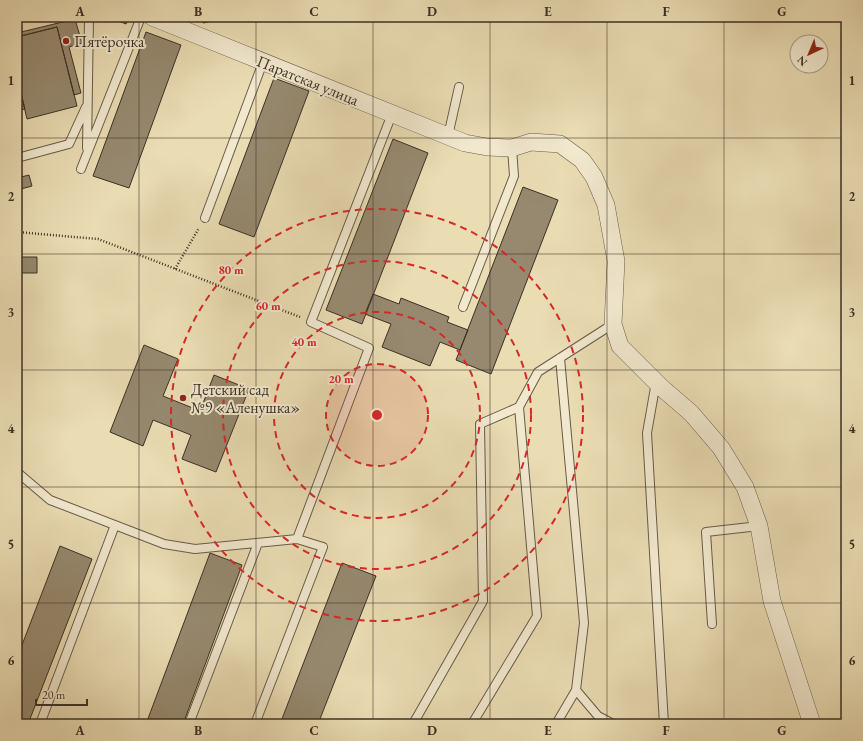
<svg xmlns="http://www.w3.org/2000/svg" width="863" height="741" font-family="'EB Garamond',serif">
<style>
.building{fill:#96896f;stroke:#3b3026}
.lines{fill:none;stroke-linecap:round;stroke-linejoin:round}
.service-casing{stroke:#675b49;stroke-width:10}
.minor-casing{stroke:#675b49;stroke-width:18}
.path{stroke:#3b3026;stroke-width:2.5;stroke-dasharray:1 2;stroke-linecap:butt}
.service{stroke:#f1e8ce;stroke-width:8}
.minor{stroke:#f1e8ce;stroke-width:17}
.grid{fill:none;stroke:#3b3026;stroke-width:1;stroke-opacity:0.55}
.ring{fill:none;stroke:#d62828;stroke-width:2;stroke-dasharray:7 5}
.poi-dot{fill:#8f2418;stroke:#f1e8ce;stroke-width:1.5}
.labels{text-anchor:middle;stroke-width:4;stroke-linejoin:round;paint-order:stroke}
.poi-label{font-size:16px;fill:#3b3026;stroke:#f1e8ce;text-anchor:start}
.street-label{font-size:16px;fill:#3b3026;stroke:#f1e8ce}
.centre{fill:#d62828;stroke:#f1e8ce;stroke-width:2}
.ring-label{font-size:12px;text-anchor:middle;font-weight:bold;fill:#d62828;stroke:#f1e8ce;stroke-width:4;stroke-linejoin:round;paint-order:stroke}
.neatline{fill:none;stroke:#3b3026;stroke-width:1.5}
.grid-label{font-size:13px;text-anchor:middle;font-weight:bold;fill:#3b3026}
</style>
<rect width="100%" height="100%" fill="#eadcb3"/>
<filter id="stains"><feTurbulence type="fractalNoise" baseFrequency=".005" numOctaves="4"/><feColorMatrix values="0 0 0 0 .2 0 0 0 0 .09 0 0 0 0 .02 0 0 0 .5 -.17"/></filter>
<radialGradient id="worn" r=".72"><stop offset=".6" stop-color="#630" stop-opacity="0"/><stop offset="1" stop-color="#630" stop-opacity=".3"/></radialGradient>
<path class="building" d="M117,17H126L129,18L126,24L116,20Z
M202,17H221L222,19L203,23Z
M75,19L82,43L69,47L81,93L74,95L57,27L17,37V33Z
M57,27L77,106L27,119L17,77V37Z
M146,32L181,45L129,188L93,176Z
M17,77L25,109L17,111Z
M274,78L309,91L254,237L219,224Z
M393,139L428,153L362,324L326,310Z
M29,175L32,186L17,190V178Z
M523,187L558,200L491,374L456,360Z
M21,257H37V273H21Z
M373,294L399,304L401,298L449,317L447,322L468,330L460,350L440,342L430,366L382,347L391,324L365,314Z
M144,345L178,359L163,396L200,411L214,375L249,389L216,472L182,459L191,435L153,420L143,446L110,432Z
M60,546L92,559L28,724H17V658Z
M210,553L242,565L183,724H146Z
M342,563L376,576L318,724H280Z"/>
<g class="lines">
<g class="service-casing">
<path id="service" d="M448,136L459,87
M87,148L89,17
M17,158L69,144L86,107
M81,169L141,17
M205,218L263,62
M463,307L514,176L512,148
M656,382L647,433L664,724
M17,472L50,500L164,544L195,549L297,539
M712,624L706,532L759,526
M576,690L598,716L613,724
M40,724L115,525
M189,724L258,543
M255,724L323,547L297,539L369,348L311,322L392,114
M413,724L483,601L480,424L519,407L538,372L613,324
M472,724L537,616L519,407
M556,724L576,690L584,623L560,358"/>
</g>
<g class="minor-casing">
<path id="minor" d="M152,17L465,143L487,147L512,148L531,142L560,144L582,160L594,177L606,205L616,261L613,324L620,346L662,388L691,413L721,448L745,487L759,526L772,601L812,724"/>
</g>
<path class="path" d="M17,232L98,239L300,317
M175,269L199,228"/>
<use href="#service" class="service"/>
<use href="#minor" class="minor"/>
</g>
<path class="grid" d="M139,17V724M256,17V724M373,17V724M490,17V724M607,17V724M724,17V724M17,138H846M17,254H846M17,370H846M17,487H846M17,603H846"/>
<circle cx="377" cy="415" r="51" fill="#d62828" fill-opacity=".12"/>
<g class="ring">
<circle cx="377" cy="415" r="51"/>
<circle cx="377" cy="415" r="103"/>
<circle cx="377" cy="415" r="154"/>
<circle cx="377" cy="415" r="206"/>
</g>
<g class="poi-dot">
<circle cx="66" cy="41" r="4"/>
<circle cx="183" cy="398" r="4"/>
</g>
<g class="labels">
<g class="poi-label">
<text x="74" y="47">Пятёрочка</text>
<text x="191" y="395">Детский сад<tspan x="191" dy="18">№9 «Аленушка»</tspan></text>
</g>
<g class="street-label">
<text transform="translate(308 80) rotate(22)" y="6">Паратская улица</text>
</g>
</g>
<circle cx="377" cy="415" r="6" class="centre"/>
<g class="ring-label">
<text x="231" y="274">80 m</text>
<text x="268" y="310">60 m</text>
<text x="304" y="346">40 m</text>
<text x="341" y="383">20 m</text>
</g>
<rect width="863" height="741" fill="none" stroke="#eadcb3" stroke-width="44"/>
<g transform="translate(809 54) rotate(224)"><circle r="19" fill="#f1e8ce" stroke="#a89e8b"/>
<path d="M0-3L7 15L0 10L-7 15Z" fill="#8f2418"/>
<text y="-6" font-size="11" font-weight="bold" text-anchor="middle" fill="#3b3026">N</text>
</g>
<path d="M36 699v6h51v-6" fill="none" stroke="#3b3026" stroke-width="2"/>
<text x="42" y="699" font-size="12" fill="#3b3026" stroke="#f1e8ce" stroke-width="3" paint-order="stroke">20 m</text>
<rect x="22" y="22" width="819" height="697" class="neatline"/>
<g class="grid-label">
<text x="80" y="16">A</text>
<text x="198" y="16">B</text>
<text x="314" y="16">C</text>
<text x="432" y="16">D</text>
<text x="548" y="16">E</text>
<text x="666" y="16">F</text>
<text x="782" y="16">G</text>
<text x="11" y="85">1</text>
<text x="852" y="85">1</text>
<text x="11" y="201">2</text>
<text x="852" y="201">2</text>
<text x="11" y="317">3</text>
<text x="852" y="317">3</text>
<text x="11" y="433">4</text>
<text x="852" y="433">4</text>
<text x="11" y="549">5</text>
<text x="852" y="549">5</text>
<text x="11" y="665">6</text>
<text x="852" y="665">6</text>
<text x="80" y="735">A</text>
<text x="198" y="735">B</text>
<text x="314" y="735">C</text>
<text x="432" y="735">D</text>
<text x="548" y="735">E</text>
<text x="666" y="735">F</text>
<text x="782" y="735">G</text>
</g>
<rect width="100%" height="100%" filter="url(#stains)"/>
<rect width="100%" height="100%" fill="url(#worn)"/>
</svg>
